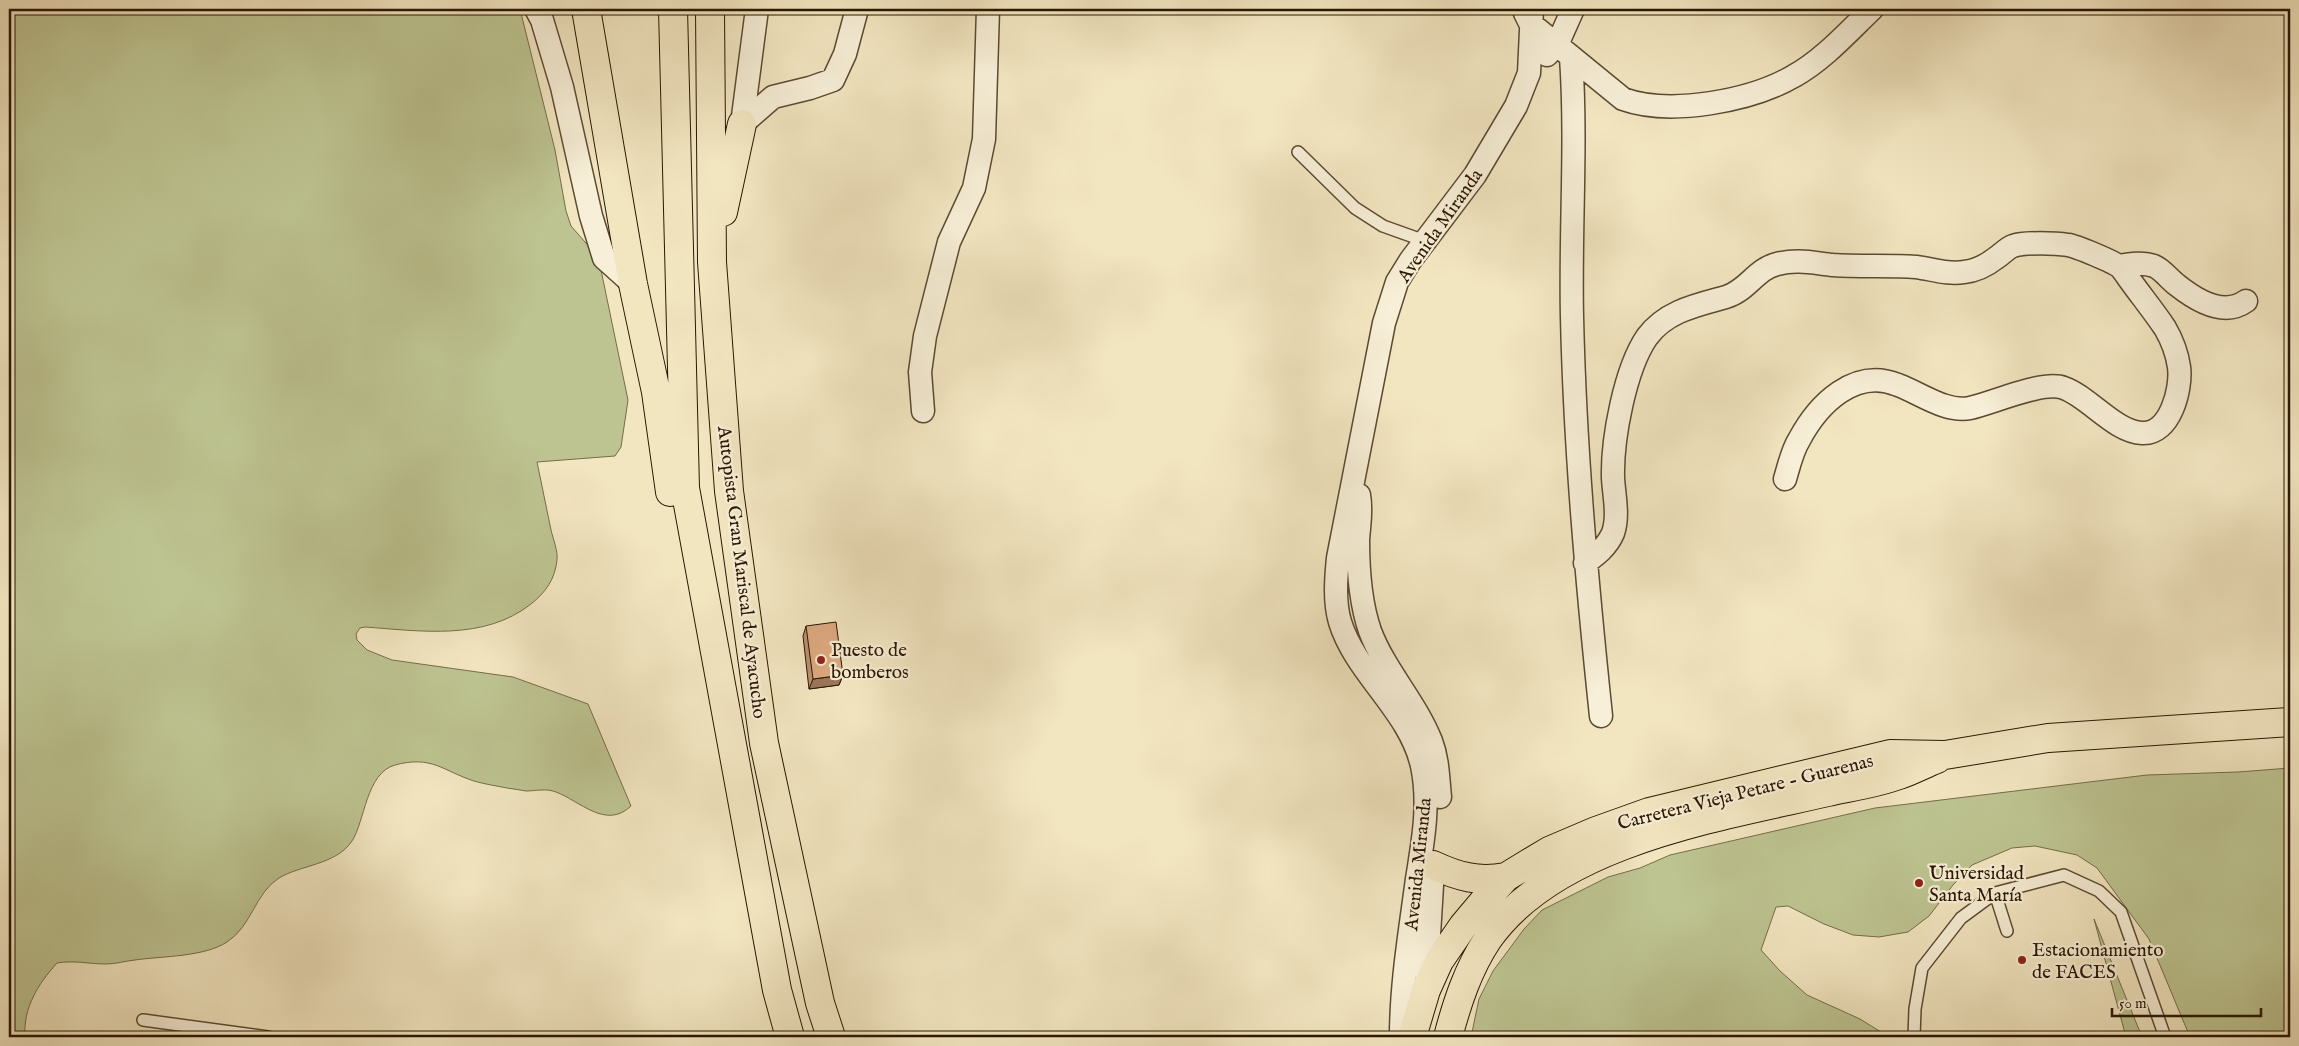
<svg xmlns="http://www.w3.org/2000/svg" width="2299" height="1046" font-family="'IM FELL English',serif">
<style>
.green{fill:#bdc491;stroke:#746d49}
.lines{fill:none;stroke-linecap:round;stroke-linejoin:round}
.service-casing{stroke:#5c4a31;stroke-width:14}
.minor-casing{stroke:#5c4a31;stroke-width:25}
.primary-casing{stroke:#2a1601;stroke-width:30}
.motorway-casing{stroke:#2a1601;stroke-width:30}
.service{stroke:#f7efd7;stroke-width:11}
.minor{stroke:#f7efd7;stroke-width:22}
.primary{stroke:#f2e6c1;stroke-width:28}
.motorway{stroke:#f2e6c1;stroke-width:28}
.wall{fill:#be916f;stroke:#2a1601}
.shaded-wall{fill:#9b765a;stroke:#2a1601}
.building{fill:#dda981;stroke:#2a1601}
.poi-dot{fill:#8f2418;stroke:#f7efd7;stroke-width:2}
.labels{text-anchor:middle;stroke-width:4.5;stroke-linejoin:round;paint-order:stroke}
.street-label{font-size:19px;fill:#2a1601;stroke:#f7efd7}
.poi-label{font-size:19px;fill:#2a1601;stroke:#f7efd7;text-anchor:start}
</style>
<rect width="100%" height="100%" fill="#f2e6c1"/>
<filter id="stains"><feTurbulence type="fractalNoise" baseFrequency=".004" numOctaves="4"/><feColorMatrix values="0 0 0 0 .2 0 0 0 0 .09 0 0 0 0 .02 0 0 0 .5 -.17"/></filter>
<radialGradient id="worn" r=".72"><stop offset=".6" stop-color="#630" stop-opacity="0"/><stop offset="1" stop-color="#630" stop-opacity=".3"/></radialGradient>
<path class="green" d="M9,9H520L555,150L566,211L571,226L592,250L601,270L628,400L621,447L615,456L537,462C542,485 546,507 551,530C553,539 558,550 557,560C555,579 546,592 531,604C484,641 421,631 365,627L360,628L356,634L357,640L367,650L392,660L513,677L588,704L631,806C606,830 580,801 556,792C546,788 536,791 526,791C520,790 514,789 507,788C497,786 484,784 474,781C443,771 432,755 395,765C366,773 365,821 352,841C336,865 300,865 279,878C255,893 252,926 227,942C204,957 163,956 135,960C125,961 116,964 106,964C89,964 74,960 57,963C38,984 23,1008 25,1037H9Z
M2290,768V1037H2274L2266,1033L2257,1037H2190L2149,939L2097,868L2077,855L2035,846L2012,848L1972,865L1953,885L1929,916L1908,932L1879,937L1853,935L1824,924L1788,906L1776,907L1761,950L1780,971L1807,995L1860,1019L1889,1037H1471L1479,999L1493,971L1524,929L1542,910L1608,877L1640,868L1670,855L1875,808L2147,775L2238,772Z
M2094,919L2142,1037H2126Z"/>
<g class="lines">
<g class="service-casing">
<path id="service" d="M1298,152L1355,208L1383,226L1425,241
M1995,893L2007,931
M143,1020L268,1037
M1914,1037L1915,1009L1922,968L1961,918L1995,893L2064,875L2099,891L2121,912L2165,1037"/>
</g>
<g class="minor-casing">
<path id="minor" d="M536,9L542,20L562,87L591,216L604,258L633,284
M1525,13L1530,23L1623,99C1670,116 1751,101 1794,76C1823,60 1848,32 1872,9
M1547,55L1557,45L1573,9
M1571,57C1577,143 1570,230 1572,317C1575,450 1587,583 1601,716
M742,124L773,97L810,88L833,80L845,54L857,9
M742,124L757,9
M2119,266C2130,264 2143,262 2154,266C2162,269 2170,280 2177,285C2197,301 2224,317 2246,301
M923,411L920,372L925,336L949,242L974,188L984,139L988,9
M1359,495C1362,511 1359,525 1358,540C1358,571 1360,602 1370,631C1385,671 1415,701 1431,741C1438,759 1438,778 1440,797
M1585,563C1596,555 1607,547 1613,533C1619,516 1614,496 1613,478C1612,439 1625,369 1647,337C1666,311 1697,305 1726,297C1747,291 1756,269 1777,264C1797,259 1813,263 1833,265C1860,267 1888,265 1916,267C1932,269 1948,275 1964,272C1975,271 1987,265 1996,258C2001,255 2007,248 2013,246C2024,242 2056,243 2068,245C2076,246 2114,262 2120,267C2124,271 2128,278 2132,283C2143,298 2155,313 2165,328C2172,340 2177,353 2179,367C2182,389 2170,435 2142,433C2115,432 2089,397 2064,388C2043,380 1993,403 1970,408C1946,413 1920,393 1898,385C1855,367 1818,404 1799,440C1792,451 1789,466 1785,479
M1426,984L1433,869
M1401,1037C1401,984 1410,932 1417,879C1423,841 1430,804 1422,766C1410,711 1356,674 1340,622C1334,602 1336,578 1338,558L1384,323L1397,282L1410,261L1475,175L1516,106L1529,73L1532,9"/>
</g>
<g class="primary-casing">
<path id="primary" d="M1433,865C1459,877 1478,882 1506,877
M1412,1037L1426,990L1439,961L1463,926L1484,901L1506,877L1529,863L1549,851L1596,831L1649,812L1890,754L1945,755L2048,738L2290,722
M1448,1037C1457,1003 1468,969 1488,939C1556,842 1719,817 1828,792C1851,787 1877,783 1899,775C1912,771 1924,764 1937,759"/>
</g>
<g class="motorway-casing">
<path id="motorway" d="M586,9L633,284L656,392L670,492
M673,9L685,488L777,990L790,1037
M710,9L712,262L729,491L764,743L820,1003L831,1037
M723,212L742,124"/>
</g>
<use href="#service" class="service"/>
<use href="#minor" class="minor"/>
<use href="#primary" class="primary"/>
<use href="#motorway" class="motorway"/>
</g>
<path class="wall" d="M806,626L843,675L839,685L809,689L803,636Z"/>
<path class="shaded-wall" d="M843,675L839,685L809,689L813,679Z"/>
<path class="building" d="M836,622L843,675L813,679L806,626Z"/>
<g class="poi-dot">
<circle cx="821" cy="660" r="5"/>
<circle cx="1919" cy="883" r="5"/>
<circle cx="2022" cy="960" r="5"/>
</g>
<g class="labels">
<g class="street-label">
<text transform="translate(1439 225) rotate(-55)" y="7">Avenida Miranda</text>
<text transform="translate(743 572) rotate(83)" y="7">Autopista Gran Mariscal de Ayacucho</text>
<text transform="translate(1745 791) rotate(-14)" y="7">Carretera Vieja Petare - Guarenas</text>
<text transform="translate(1417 864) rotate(-84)" y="7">Avenida Miranda</text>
</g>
<g class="poi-label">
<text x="831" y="656">Puesto de<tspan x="831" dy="22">bomberos</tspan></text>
<text x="1929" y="879">Universidad<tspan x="1929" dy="22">Santa María</tspan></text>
<text x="2032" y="956">Estacionamiento<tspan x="2032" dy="22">de FACES</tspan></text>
</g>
</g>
<rect width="2299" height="1046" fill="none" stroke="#f2e6c1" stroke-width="30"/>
<rect x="10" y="10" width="2279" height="1026" fill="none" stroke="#2a1601" stroke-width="2.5"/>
<rect x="15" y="15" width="2269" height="1016" fill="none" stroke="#2a1601"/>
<path d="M2112 1008v8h149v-8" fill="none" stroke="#2a1601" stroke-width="2.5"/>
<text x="2119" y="1008" font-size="15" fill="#2a1601" stroke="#f7efd7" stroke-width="4" paint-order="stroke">50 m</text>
<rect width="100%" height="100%" filter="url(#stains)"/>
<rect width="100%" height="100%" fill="url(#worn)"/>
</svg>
